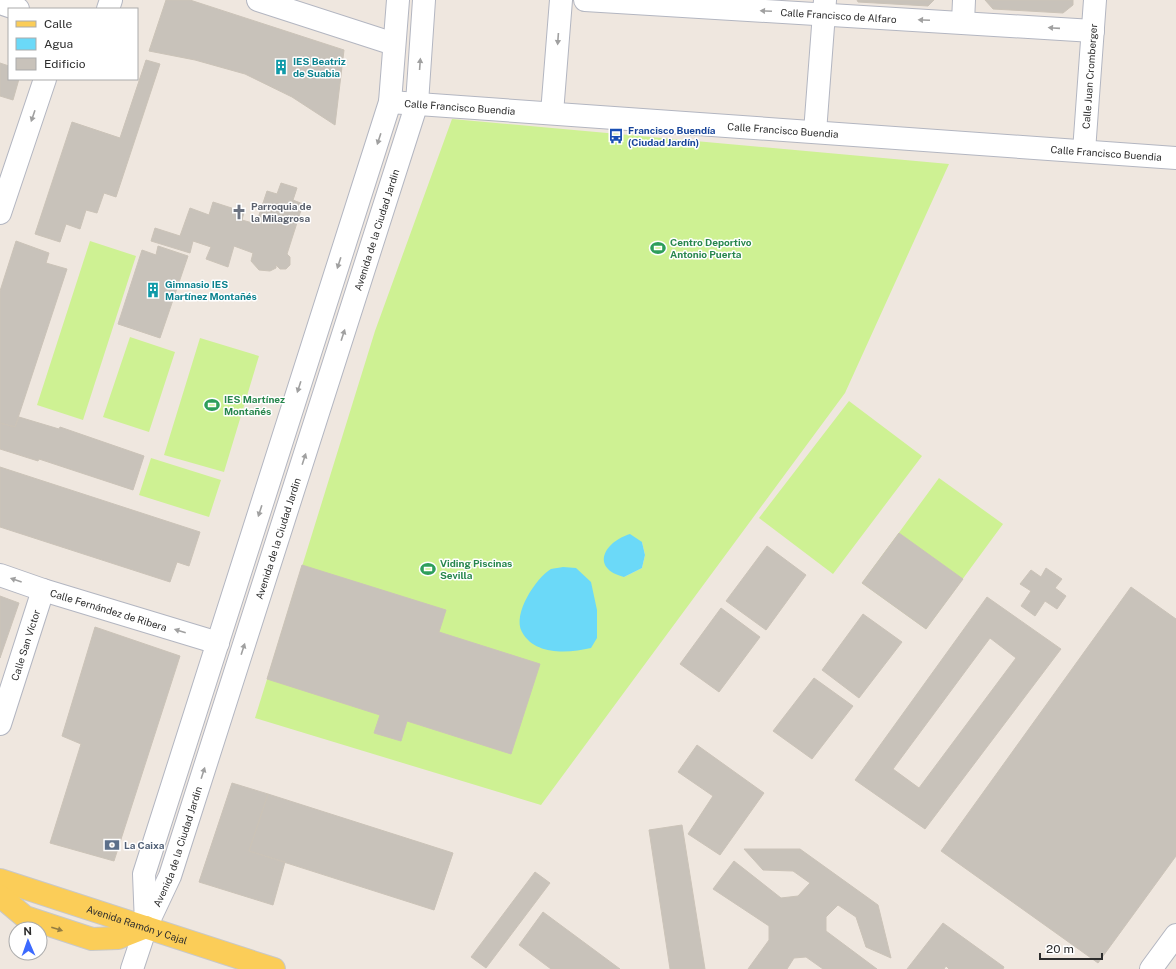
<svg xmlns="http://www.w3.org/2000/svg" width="1176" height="969" font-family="'Public Sans',sans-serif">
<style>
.pitch{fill:#cef193;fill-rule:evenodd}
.water{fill:#6bd9f8}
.building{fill:#c8c2ba;stroke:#cbc3b8;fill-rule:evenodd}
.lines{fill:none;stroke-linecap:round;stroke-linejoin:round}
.street-casing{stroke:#b3b6c1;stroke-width:24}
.secondary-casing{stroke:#b3b6c1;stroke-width:24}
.primary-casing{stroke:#c8c8c8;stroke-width:24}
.street{stroke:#fff;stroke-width:22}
.secondary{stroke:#fff;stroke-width:22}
.primary{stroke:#fbcd58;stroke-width:22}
.oneway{fill:#a0a0a0}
.oneway2{fill:#947d42}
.labels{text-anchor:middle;stroke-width:3;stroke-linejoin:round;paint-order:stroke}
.street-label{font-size:10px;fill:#2d2d2d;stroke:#fff}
.culture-label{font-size:10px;font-weight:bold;fill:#0d838f;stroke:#fff;text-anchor:start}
.transit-label{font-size:10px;font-weight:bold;fill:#164399;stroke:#fff;text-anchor:start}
.worship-label{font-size:10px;font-weight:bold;fill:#5b616d;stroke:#fff;text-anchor:start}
.leisure-label{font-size:10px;font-weight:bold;fill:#27864d;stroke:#fff;text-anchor:start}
.service-label{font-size:10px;font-weight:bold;fill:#4e5e75;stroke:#fff;text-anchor:start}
</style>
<rect width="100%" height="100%" fill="#efe7df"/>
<path class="pitch" d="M452,119L949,164L845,393L541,805L255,718L375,331ZM642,542L645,555L642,568L624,577Z
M90,241L136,256L83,420L37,405Z
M130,337L175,352L149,432L103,417Z
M200,338L259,356L224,472L164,455Z
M849,401L922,456L833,574L759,518Z
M151,458L221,480L209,517L139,495Z
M939,478L1003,524L926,629L862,583Z"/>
<path class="water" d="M630,534L642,542L645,555L642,568L624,577C590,568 604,542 630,534Z
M563,567L576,568L591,582L597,610V638L591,648C569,653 535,656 522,632C512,614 536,578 551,569C554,568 560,568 563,567Z"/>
<path class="building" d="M166,0H190L344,50L335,125L292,97L245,74L195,60L149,51Z
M857,0H934L928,6L858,2Z
M985,0H1073V5L1063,13L993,9Z
M146,60L160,64L116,197L104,193L97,213L86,210L80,229L66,224L60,242L35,234L72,122L120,138Z
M0,63L9,66V79H19L13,100L0,96Z
M281,183L297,188L293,200L303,204L287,254L290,257V265L286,269H280L276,265V268L270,271L259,270L251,261L253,253L234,246L228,267L206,259L211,247L193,241L190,253L151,241L155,228L180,236L190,208L209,215L213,202L244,212L242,220L256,224L267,191L277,194Z
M16,241L49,253L46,263L67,269L15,427L0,423V291Z
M158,246L188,256L160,338L118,324L142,250L156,255Z
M19,417L59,429L60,427L144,456L133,490L39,459L38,461L0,449V423L15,427Z
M0,467L200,532L189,566L177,562L170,582L0,527Z
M899,533L963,579L926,629L862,583Z
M767,546L806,575L766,630L726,601Z
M302,565L446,610L439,632L540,664L511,754L407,721L401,741L374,733L380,715L267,679Z
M1046,568L1062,579L1055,588L1066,596L1057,609L1045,601L1035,616L1021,606L1031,591L1020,584L1031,570L1041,577Z
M1131,587L1176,619V856L1098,963L941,851Z
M0,596L19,603L0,658Z
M987,597L1061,649L925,829L855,780ZM990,638L1016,658L919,788L893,769Z
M721,608L760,637L719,692L680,664Z
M863,614L902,642L859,698L822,670Z
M95,627L180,656L114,861L50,843L81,744L62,736Z
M814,678L853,706L812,759L773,731Z
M697,745L764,793L720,855L688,834L713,796L678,772Z
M232,783L268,794L249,851L285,862L273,905L199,882Z
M268,794L453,853L434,910L249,851Z
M682,825L705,969H670L649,830Z
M744,849H800L878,905L891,958L866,947L856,917L838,905L826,917V931L877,969H823L806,957L794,958L787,969H748L769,940V926L713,889L734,861L781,898L798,896L810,883L793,871L763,870Z
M535,872L550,883L486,968L471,957Z
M543,912L620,969H551L519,945Z
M943,923L1004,967L1003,969H949L946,966L944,969H907Z"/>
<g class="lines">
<g class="street-casing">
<g id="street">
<path d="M258,0L394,44"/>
<path id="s1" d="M585,0L1093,31"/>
<path d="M0,3L18,9"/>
<path d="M108,9L111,0"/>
<path d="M963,22L964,0"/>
<path id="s2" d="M390,102L1176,158"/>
<path d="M552,113L561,0"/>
<path d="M815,132L825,0"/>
<path id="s3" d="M1084,151L1095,0"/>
<path d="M0,213L45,79"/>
<path id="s4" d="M0,575L43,590L218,643"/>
<path id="s5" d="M0,724L43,590"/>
<path d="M1151,969L1176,935"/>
</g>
</g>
<g class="secondary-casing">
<g id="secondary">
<path d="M146,924L144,874L390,102L398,0"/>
<path id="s6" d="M132,969L146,927L170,876L417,103L424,0"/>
</g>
</g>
<g class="primary-casing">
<g id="primary">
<path id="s7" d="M0,880L274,969"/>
<path d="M0,896L25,917L92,939L118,938L146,927"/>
</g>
</g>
<use href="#street" class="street"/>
<use href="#secondary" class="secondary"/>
<use href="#primary" class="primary"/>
</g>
<defs><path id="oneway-solid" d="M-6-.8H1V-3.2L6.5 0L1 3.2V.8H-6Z"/></defs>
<g class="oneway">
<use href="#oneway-solid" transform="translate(766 11) rotate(-177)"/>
<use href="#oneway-solid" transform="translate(924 20) rotate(-177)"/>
<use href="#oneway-solid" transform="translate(1054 28) rotate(-176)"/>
<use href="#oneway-solid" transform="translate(558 39) rotate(94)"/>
<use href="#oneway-solid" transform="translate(420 64) rotate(-86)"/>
<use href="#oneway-solid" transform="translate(33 116) rotate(109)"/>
<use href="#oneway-solid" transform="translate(379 139) rotate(108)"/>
<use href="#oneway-solid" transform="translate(339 263) rotate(108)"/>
<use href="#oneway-solid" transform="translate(343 335) rotate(-72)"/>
<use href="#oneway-solid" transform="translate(299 387) rotate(108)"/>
<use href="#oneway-solid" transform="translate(304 459) rotate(-72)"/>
<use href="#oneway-solid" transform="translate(260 511) rotate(108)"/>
<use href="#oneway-solid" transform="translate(16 580) rotate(-161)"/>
<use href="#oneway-solid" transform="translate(180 631) rotate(-163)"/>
<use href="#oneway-solid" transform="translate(243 649) rotate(-72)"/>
<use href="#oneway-solid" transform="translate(203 773) rotate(-72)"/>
</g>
<use class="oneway2" href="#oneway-solid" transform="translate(57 929) rotate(18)"/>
<defs>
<g id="building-bare" transform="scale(1.2)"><path d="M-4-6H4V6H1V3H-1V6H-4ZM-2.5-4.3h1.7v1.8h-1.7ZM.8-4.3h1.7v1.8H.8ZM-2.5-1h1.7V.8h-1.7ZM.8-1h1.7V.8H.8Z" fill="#0f9aa8" stroke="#fff" stroke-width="2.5" paint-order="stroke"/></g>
<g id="bus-bare" transform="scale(1.2)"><path d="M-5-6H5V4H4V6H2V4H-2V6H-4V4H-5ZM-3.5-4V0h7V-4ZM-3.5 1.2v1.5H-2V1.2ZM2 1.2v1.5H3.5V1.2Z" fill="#1a4fb4" stroke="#fff" stroke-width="2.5" paint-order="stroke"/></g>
<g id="church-bare" transform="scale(1.2)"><path d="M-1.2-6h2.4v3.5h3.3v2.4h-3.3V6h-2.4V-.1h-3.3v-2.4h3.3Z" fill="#6b7280" stroke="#fff" stroke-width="2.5" paint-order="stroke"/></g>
<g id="stadium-bare" transform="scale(1.2)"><path d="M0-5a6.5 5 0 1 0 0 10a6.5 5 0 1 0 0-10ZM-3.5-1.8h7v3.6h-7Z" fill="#2e9e5b" stroke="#fff" stroke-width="2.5" paint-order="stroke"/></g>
<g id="bank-bare" transform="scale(1.2)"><path d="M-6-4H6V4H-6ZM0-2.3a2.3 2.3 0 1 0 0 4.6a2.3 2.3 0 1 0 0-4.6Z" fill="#5c6f8a" stroke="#fff" stroke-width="2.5" paint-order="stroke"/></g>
</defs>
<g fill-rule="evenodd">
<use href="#building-bare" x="281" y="67"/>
<use href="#bus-bare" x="616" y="136"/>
<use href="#church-bare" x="239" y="212"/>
<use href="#stadium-bare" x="658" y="248"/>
<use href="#building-bare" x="153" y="290"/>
<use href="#stadium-bare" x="212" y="405"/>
<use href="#stadium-bare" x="428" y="569"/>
<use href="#bank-bare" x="112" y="845"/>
</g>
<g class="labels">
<g class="street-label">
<text dy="4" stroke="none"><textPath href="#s1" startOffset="254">Calle Francisco de Alfaro</textPath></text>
<text dy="4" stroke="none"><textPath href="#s3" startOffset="75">Calle Juan Cromberger</textPath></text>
<text dy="4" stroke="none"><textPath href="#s2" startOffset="70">Calle Francisco Buendia</textPath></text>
<text dy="4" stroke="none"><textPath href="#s2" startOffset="394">Calle Francisco Buendia</textPath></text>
<text dy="4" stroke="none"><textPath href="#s2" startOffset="718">Calle Francisco Buendia</textPath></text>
<text dy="4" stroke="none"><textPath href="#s6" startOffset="779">Avenida de la Ciudad Jardin</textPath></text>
<text dy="4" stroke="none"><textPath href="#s6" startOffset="455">Avenida de la Ciudad Jardin</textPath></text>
<text dy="4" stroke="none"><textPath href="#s4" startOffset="114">Calle Fernández de Ribera</textPath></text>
<text dy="4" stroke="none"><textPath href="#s5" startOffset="83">Calle San Víctor</textPath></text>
<text dy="4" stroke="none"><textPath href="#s6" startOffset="131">Avenida de la Ciudad Jardin</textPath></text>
<text dy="4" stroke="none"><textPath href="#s7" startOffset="144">Avenida Ramón y Cajal</textPath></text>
</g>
<g class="culture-label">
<text x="293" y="65">IES Beatriz<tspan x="293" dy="12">de Suabia</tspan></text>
<text x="165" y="288">Gimnasio IES<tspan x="165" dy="12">Martínez Montañés</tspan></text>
</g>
<g class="transit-label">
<text x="628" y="134">Francisco Buendía<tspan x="628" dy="12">(Ciudad Jardín)</tspan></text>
</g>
<g class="worship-label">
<text x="251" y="210">Parroquia de<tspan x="251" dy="12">la Milagrosa</tspan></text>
</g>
<g class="leisure-label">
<text x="670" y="246">Centro Deportivo<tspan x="670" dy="12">Antonio Puerta</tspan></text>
<text x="224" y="403">IES Martínez<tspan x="224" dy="12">Montañés</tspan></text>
<text x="440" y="567">Viding Piscinas<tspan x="440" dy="12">Sevilla</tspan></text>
</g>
<g class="service-label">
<text x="124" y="849">La Caixa</text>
</g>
</g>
<rect x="8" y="8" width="130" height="72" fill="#ffffff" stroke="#ababab"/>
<rect x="16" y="21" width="20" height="6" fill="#fbcd58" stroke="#ababab"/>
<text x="44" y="28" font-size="12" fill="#2d2d2d">Calle</text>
<rect x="16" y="38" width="20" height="12" fill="#6bd9f8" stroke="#ababab"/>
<text x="44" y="48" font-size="12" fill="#2d2d2d">Agua</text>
<rect x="16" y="58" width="20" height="12" fill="#c8c2ba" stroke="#ababab"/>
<text x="44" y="68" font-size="12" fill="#2d2d2d">Edificio</text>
<g transform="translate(28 941) rotate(358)"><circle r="19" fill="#ffffff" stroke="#ababab"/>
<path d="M0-3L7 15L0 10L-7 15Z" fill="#3c6aff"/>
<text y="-6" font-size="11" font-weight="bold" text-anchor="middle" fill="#2d2d2d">N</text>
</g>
<path d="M1040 953v6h62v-6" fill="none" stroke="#2d2d2d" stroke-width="2"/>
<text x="1046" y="953" font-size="12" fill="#2d2d2d" stroke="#ffffff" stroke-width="3" paint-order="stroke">20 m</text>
</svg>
